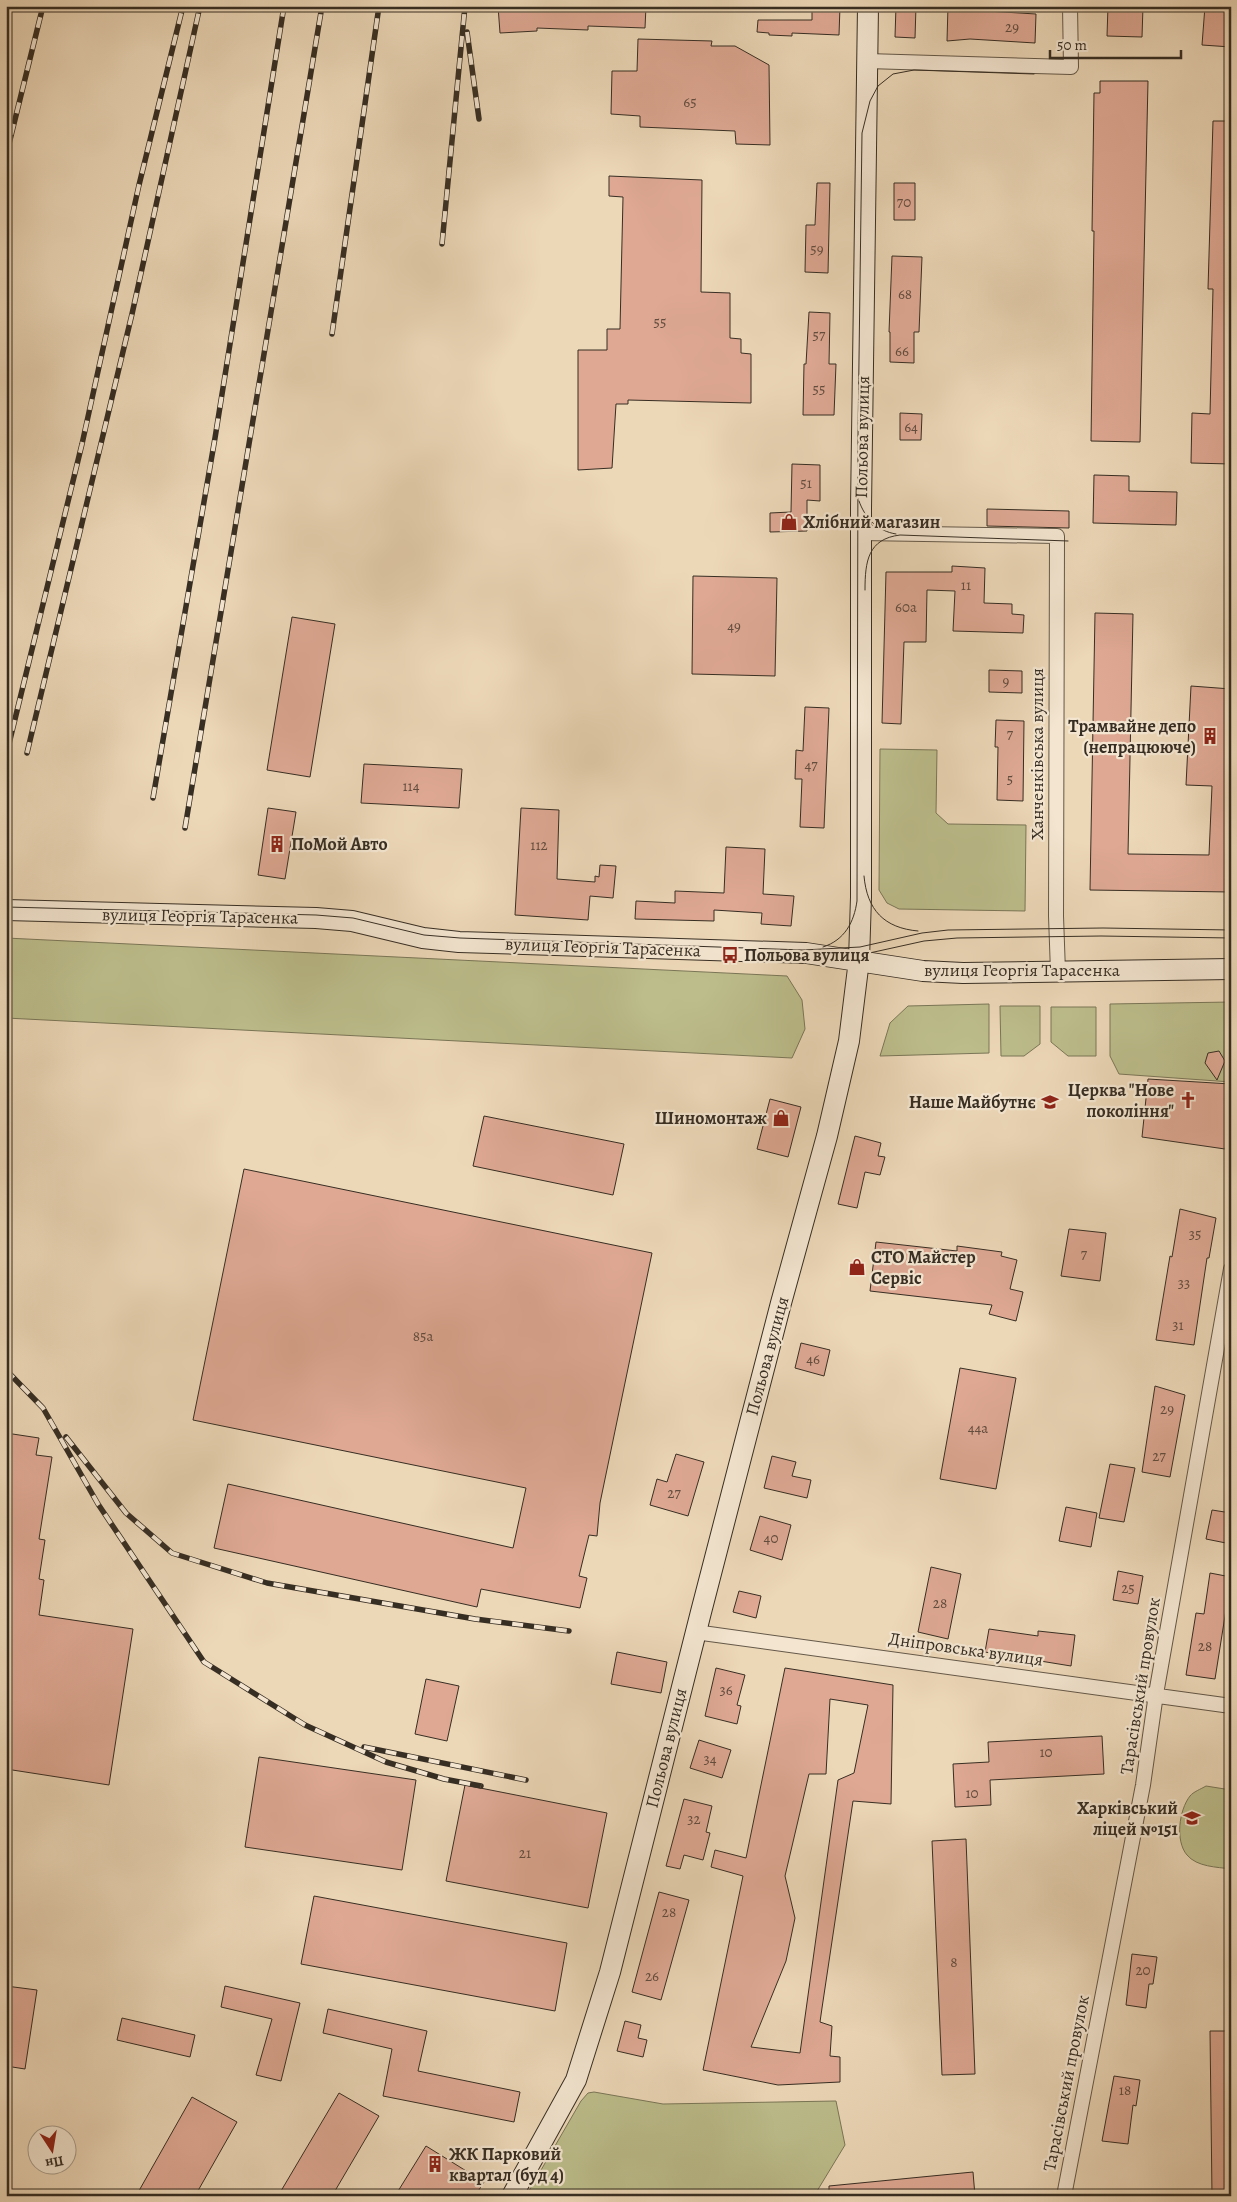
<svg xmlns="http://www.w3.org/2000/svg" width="1237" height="2202" font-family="Alegreya,serif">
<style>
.green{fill:#bcbd8b;stroke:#7a7657}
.building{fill:#dea893;stroke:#372e23;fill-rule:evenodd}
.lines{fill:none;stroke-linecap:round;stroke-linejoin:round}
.minor-casing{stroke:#645848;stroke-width:16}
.secondary-casing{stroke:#372e23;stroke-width:22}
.minor{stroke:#f3e5d0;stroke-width:14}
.secondary{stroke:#f3e5d0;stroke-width:20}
.tram{stroke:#372e23;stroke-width:1}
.rail-casing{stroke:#372e23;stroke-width:5.5}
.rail{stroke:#f3e5d0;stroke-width:4;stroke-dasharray:11;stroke-linecap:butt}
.labels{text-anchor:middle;stroke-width:4.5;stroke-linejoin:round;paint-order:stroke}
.number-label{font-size:15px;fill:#614c3f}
.street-label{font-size:18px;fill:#372e23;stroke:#f3e5d0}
.poi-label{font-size:18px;font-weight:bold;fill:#372e23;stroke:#f3e5d0;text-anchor:start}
</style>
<rect width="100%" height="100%" fill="#ecd7b7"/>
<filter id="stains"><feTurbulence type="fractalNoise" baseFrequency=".004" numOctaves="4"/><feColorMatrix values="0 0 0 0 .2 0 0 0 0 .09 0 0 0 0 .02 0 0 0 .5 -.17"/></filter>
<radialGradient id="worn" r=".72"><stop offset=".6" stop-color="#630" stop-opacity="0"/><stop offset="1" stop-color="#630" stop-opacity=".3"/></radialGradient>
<path class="green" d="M880,749L937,750L936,813L948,824L1026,825L1025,911L899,909L887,903L879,890Z
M6,938L787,976L802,1000L805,1029L792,1058L6,1018Z
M1231,1002V1082L1119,1074L1110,1056V1004Z
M989,1004V1053L880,1056L890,1023L908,1006Z
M1000,1006H1040V1044L1024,1056H1001Z
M1051,1007H1096V1056H1068L1051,1042Z
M1206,1786L1231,1790V1869C1217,1867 1197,1867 1187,1855C1175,1841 1179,1810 1190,1796C1193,1792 1201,1789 1206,1786Z
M594,2092L663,2104L836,2101L845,2145L814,2196H526L581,2101L588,2093Z"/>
<path class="building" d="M498,6H646L645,28L588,26V30L537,28V31L500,33Z
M812,6H840L839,35L792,33V36L769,35V33L757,32L758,20H812Z
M896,6H916L915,38L895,37Z
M948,6H970V10L1036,14L1035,43L970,39L947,41Z
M1108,6H1143L1142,37L1107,36Z
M1205,6H1231V47L1202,45Z
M638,39L712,41L711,46H735L769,65L770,145L736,144L735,131L640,127V116L611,114L612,71H637Z
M1100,81H1148L1140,442L1091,441L1094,231H1092L1094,93H1100Z
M1213,121H1231V464L1191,463L1192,413L1210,414L1213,289H1208Z
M609,176L702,180L701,292L730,293V338L741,339V353L751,354V403L628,400V404H616L612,468L578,470V350H607V329H620L623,197L609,196Z
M817,183H830L828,273L805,272L806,225H815Z
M894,183H915V220H894Z
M892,256L922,257L919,332H914V363L890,362V332H889Z
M809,312L830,313L829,364H836L834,415H803L804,364H806Z
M900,413L922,414L921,440H900Z
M792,464L820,465V501L807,500V531L770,532V513L791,512Z
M1094,475L1129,476V491L1177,492L1176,525L1093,523Z
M987,509L1069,511V528L987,526Z
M952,566L985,568L984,603L1012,604V614L1024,615L1023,633L953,631L955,591L927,590L926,642H904L901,724L882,723L886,572H952Z
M693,576L777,578L775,676L692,674Z
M1095,613L1133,614L1128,854L1209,855L1212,786L1186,785L1191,686L1231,689V892L1090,890Z
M292,617L335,624L310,777L267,770Z
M989,670L1022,671V693L989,692Z
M805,707L829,708L824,828L800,827L802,779H795L796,750L803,751Z
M996,720L1024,721L1023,801L997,800L998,747H995Z
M364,764L462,769L459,808L361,803Z
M268,808L296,812L285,879L258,875Z
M521,808L559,810L557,879L595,882V876L599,877L600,865L616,866L613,898L590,896L588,920L515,915Z
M726,847L765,849L763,894L794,896L791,926L761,924L762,913L714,910V921L635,919L636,901L675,903V891L724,893Z
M1219,1051L1225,1061L1217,1080L1205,1063L1208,1053Z
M1148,1079L1231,1084V1116L1225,1149L1142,1137Z
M770,1099L801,1107L788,1157L757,1149Z
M484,1116L624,1144L613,1195L473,1166Z
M855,1136L881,1143L878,1156L885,1157L880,1175L865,1172L857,1208L838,1204Z
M244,1169L652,1253L600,1503L597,1536L589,1535L579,1576L587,1578L580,1608L481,1589L477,1607L214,1548L228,1484L513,1548L526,1488L193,1420Z
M1180,1209L1216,1218L1209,1258H1207L1194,1345L1156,1340L1170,1256L1172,1257Z
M1069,1229L1106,1233L1100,1281L1061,1276Z
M876,1242L957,1251V1246L1002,1252L1001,1256L1017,1260L1010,1289L1023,1292L1016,1321L989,1314L992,1305L870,1291Z
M801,1343L830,1350L824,1376L795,1368Z
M960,1368L1016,1378L996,1489L940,1479Z
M1155,1386L1185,1395L1170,1477L1142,1472Z
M6,1433L39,1438L36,1455L52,1457L39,1539L45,1540L39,1579L44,1580L39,1615L133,1629L109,1785L6,1769Z
M676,1454L704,1462L688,1516L650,1505L657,1479L667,1482Z
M772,1456L796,1462L792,1476L811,1480L807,1498L764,1488Z
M1110,1464L1135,1468L1124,1522L1099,1518Z
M1066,1507L1097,1513L1091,1547L1059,1541Z
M1212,1510L1231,1513V1544L1206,1539Z
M760,1516L791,1525L782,1560L750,1550Z
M931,1567L961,1574L948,1639L918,1632Z
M1118,1571L1143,1576L1138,1604L1113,1600Z
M1210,1573L1231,1577V1597H1228L1215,1679L1186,1675L1196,1613L1204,1614Z
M739,1591L761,1596L756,1618L733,1612Z
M989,1629L1038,1636V1631L1075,1635L1071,1666L985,1652Z
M617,1652L667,1662L661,1693L611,1684Z
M716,1668L745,1675L737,1705L741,1706L737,1724L705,1716Z
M785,1668L893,1685L891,1804L853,1801L822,2008L820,2022L832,2026L830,2056L840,2057V2082L778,2085L703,2070L743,1876L711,1867L715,1850L746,1858ZM830,1699L868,1705L854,1773L838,1780L800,2053L751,2047L786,1961L795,1918L785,1876L809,1774H826Z
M426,1679L459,1686L447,1741L415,1734Z
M1102,1736L1104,1774L990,1780L991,1805L955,1807L953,1764L989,1762L988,1742Z
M699,1740L731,1750L722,1778L690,1768Z
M259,1757L416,1780L402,1870L245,1847Z
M465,1785L607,1813L588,1908L446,1881Z
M684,1799L712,1806L706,1832L710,1833L703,1860L684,1855L680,1869L666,1866Z
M966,1839L975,2074L942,2075L932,1841Z
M659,1892L689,1900L661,2000L632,1992Z
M314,1896L567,1943L555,2011L301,1964Z
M1132,1954L1157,1957L1153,1984H1149L1146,2008L1126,2005Z
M6,1986L37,1990L25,2069L6,2066Z
M225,1986L300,2003L281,2081L256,2075L272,2019L221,2007Z
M328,2009L427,2031L418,2071L520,2092L514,2122L383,2096L392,2049L323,2033Z
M122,2018L195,2035L190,2057L117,2040Z
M625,2021L641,2025L638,2038L647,2040L643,2057L617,2051Z
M1210,2031H1231V2196H1212Z
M1114,2076L1140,2080L1136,2106L1133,2105L1128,2144L1102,2141Z
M339,2093L379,2116L332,2196H278Z
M192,2097L237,2122L195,2196H136Z
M426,2146L484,2182L475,2196H395Z
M973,2172L975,2196H829V2186Z"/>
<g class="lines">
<g class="minor-casing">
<path id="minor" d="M867,61L1071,67L1070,6
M861,533L1057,536L1056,916L1058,972
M695,1632L1231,1706
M1064,2196L1143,1785L1156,1694L1231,1269"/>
</g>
<g class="secondary-casing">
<path id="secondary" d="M6,910L316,918L352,921L423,938L459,942L806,953L923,971L963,973L1231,969
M512,2196L576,2080L610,1972L701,1612L781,1303L827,1136L849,1041L859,960L861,897V508L868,6"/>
</g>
<use href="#minor" class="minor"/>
<use href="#secondary" class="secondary"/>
<path class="tram" d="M859,501C865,518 877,531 896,534
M865,590C865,561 868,539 900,535L1068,541
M864,876C867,910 884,928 918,931
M6,907L316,915L353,918L424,935L460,938L803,950L860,947L922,933L948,930L1103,928L1231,930
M823,947C845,940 854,922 857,901L858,435L862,133L870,101L878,86L893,74L914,70L1034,74
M865,954L924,941L957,938L1101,936L1231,938"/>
<g class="rail-casing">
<path id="rail" d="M467,32L479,119
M6,156L43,6
M442,244L465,6
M332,334L379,6
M7,752L82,444L139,185L183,6
M27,753L132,314L200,6
M153,798L215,438L284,6
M185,828L322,6
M6,1370L43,1408L98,1504L204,1662L305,1725L386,1762L444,1779L481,1786
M66,1437L126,1513L172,1553L267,1583L475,1619L569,1631
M364,1747L526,1780"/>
</g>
<use href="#rail" class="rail"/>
</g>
<defs>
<g id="shop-bare" transform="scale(1.35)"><path d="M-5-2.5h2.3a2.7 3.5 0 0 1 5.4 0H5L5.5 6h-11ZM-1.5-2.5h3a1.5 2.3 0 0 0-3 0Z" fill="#8f2418" stroke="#f3e5d0" stroke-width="2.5" paint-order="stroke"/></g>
<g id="building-bare" transform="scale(1.35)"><path d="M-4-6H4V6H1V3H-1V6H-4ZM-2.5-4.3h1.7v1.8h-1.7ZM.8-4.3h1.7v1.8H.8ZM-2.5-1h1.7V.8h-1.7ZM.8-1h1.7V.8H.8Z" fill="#8f2418" stroke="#f3e5d0" stroke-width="2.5" paint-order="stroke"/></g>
<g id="bus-bare" transform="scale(1.35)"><path d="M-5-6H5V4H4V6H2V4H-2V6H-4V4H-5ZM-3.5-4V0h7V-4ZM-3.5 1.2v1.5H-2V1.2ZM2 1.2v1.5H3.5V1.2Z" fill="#8f2418" stroke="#f3e5d0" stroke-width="2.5" paint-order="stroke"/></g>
<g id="church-bare" transform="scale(1.35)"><path d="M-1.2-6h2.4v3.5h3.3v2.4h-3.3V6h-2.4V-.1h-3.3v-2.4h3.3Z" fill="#8f2418" stroke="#f3e5d0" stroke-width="2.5" paint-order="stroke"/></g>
<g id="school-bare" transform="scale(1.35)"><path d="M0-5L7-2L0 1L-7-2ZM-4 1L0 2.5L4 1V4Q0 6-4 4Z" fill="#8f2418" stroke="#f3e5d0" stroke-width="2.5" paint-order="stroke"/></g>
</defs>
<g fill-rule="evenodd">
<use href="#shop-bare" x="789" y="522"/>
<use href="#building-bare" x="1210" y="736"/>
<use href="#building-bare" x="277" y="844"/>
<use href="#bus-bare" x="730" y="955"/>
<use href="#church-bare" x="1188" y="1100"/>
<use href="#school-bare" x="1050" y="1102"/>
<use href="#shop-bare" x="781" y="1118"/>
<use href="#shop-bare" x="857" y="1267"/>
<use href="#school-bare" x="1192" y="1818"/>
<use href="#building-bare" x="435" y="2164"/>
</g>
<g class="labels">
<g class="number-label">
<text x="1012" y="32">29</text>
<text x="690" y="107">65</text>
<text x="904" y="207">70</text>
<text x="817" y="254">59</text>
<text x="905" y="299">68</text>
<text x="660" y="327">55</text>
<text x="819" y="340">57</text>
<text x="902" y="356">66</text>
<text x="819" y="394">55</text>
<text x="911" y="432">64</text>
<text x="806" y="488">51</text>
<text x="966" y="590">11</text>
<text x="906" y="612">60а</text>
<text x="734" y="631">49</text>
<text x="1006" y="686">9</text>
<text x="1010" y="739">7</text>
<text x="811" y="770">47</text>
<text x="1010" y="784">5</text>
<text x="411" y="791">114</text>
<text x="539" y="850">112</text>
<text x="1195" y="1239">35</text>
<text x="1084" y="1259">7</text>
<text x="1184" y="1288">33</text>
<text x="1178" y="1330">31</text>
<text x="423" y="1341">85а</text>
<text x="813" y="1364">46</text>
<text x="1167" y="1414">29</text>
<text x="978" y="1433">44а</text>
<text x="1159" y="1461">27</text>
<text x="674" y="1498">27</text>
<text x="771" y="1543">40</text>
<text x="1128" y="1593">25</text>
<text x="940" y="1608">28</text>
<text x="1205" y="1651">28</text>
<text x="726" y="1695">36</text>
<text x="1046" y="1757">10</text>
<text x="710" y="1764">34</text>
<text x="972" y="1798">10</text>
<text x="694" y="1824">32</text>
<text x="525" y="1858">21</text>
<text x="669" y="1917">28</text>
<text x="954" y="1967">8</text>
<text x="1143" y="1975">20</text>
<text x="652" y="1981">26</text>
<text x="1125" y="2095">18</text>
</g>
<g class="street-label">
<text transform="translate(862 437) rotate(-89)" y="6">Польова вулиця</text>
<text transform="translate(1037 754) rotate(-90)" y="6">Ханченківська вулиця</text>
<text transform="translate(200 916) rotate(1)" y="6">вулиця Георгія Тарасенка</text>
<text transform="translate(603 947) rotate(2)" y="6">вулиця Георгія Тарасенка</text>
<text x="1022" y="976">вулиця Георгія Тарасенка</text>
<text transform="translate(767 1356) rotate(-75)" y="6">Польова вулиця</text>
<text transform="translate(966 1649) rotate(8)" y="6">Дніпровська вулиця</text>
<text transform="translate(1140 1686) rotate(-81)" y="6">Тарасівський провулок</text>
<text transform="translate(666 1748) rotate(-76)" y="6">Польова вулиця</text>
<text transform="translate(1066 2083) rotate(-79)" y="6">Тарасівський провулок</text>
</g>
<g class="poi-label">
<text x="803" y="528">Хлібний магазин</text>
<text x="1196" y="732" text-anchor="end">Трамвайне депо<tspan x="1196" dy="21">(непрацююче)</tspan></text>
<text x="291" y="850">ПоМой Авто</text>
<text x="744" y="961">Польова вулиця</text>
<text x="1174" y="1096" text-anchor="end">Церква "Нове<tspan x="1174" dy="21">покоління"</tspan></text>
<text x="1036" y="1108" text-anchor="end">Наше Майбутнє</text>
<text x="767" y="1124" text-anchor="end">Шиномонтаж</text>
<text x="871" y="1263">СТО Майстер<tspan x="871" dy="21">Сервіс</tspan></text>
<text x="1178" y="1814" text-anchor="end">Харківський<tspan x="1178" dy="21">ліцей №151</tspan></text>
<text x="449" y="2160">ЖК Парковий<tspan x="449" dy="21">квартал (буд 4)</tspan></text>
</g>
</g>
<rect width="1237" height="2202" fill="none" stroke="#ecd7b7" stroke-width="25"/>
<rect x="8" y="8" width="1222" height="2187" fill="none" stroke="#372e23" stroke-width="2.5"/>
<rect x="12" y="12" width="1212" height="2177" fill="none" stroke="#372e23"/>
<g transform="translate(52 2150) rotate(168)"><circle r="24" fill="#f3e5d0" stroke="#a89c8b"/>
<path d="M0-4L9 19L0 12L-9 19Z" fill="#8f2418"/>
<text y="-8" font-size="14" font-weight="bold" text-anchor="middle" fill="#372e23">Пн</text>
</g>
<path d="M1050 50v8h131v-8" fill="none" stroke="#372e23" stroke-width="2.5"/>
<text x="1057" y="50" font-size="15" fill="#372e23" stroke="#f3e5d0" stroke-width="4" paint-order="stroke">50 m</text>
<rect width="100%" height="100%" filter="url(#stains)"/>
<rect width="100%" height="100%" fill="url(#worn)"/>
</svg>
